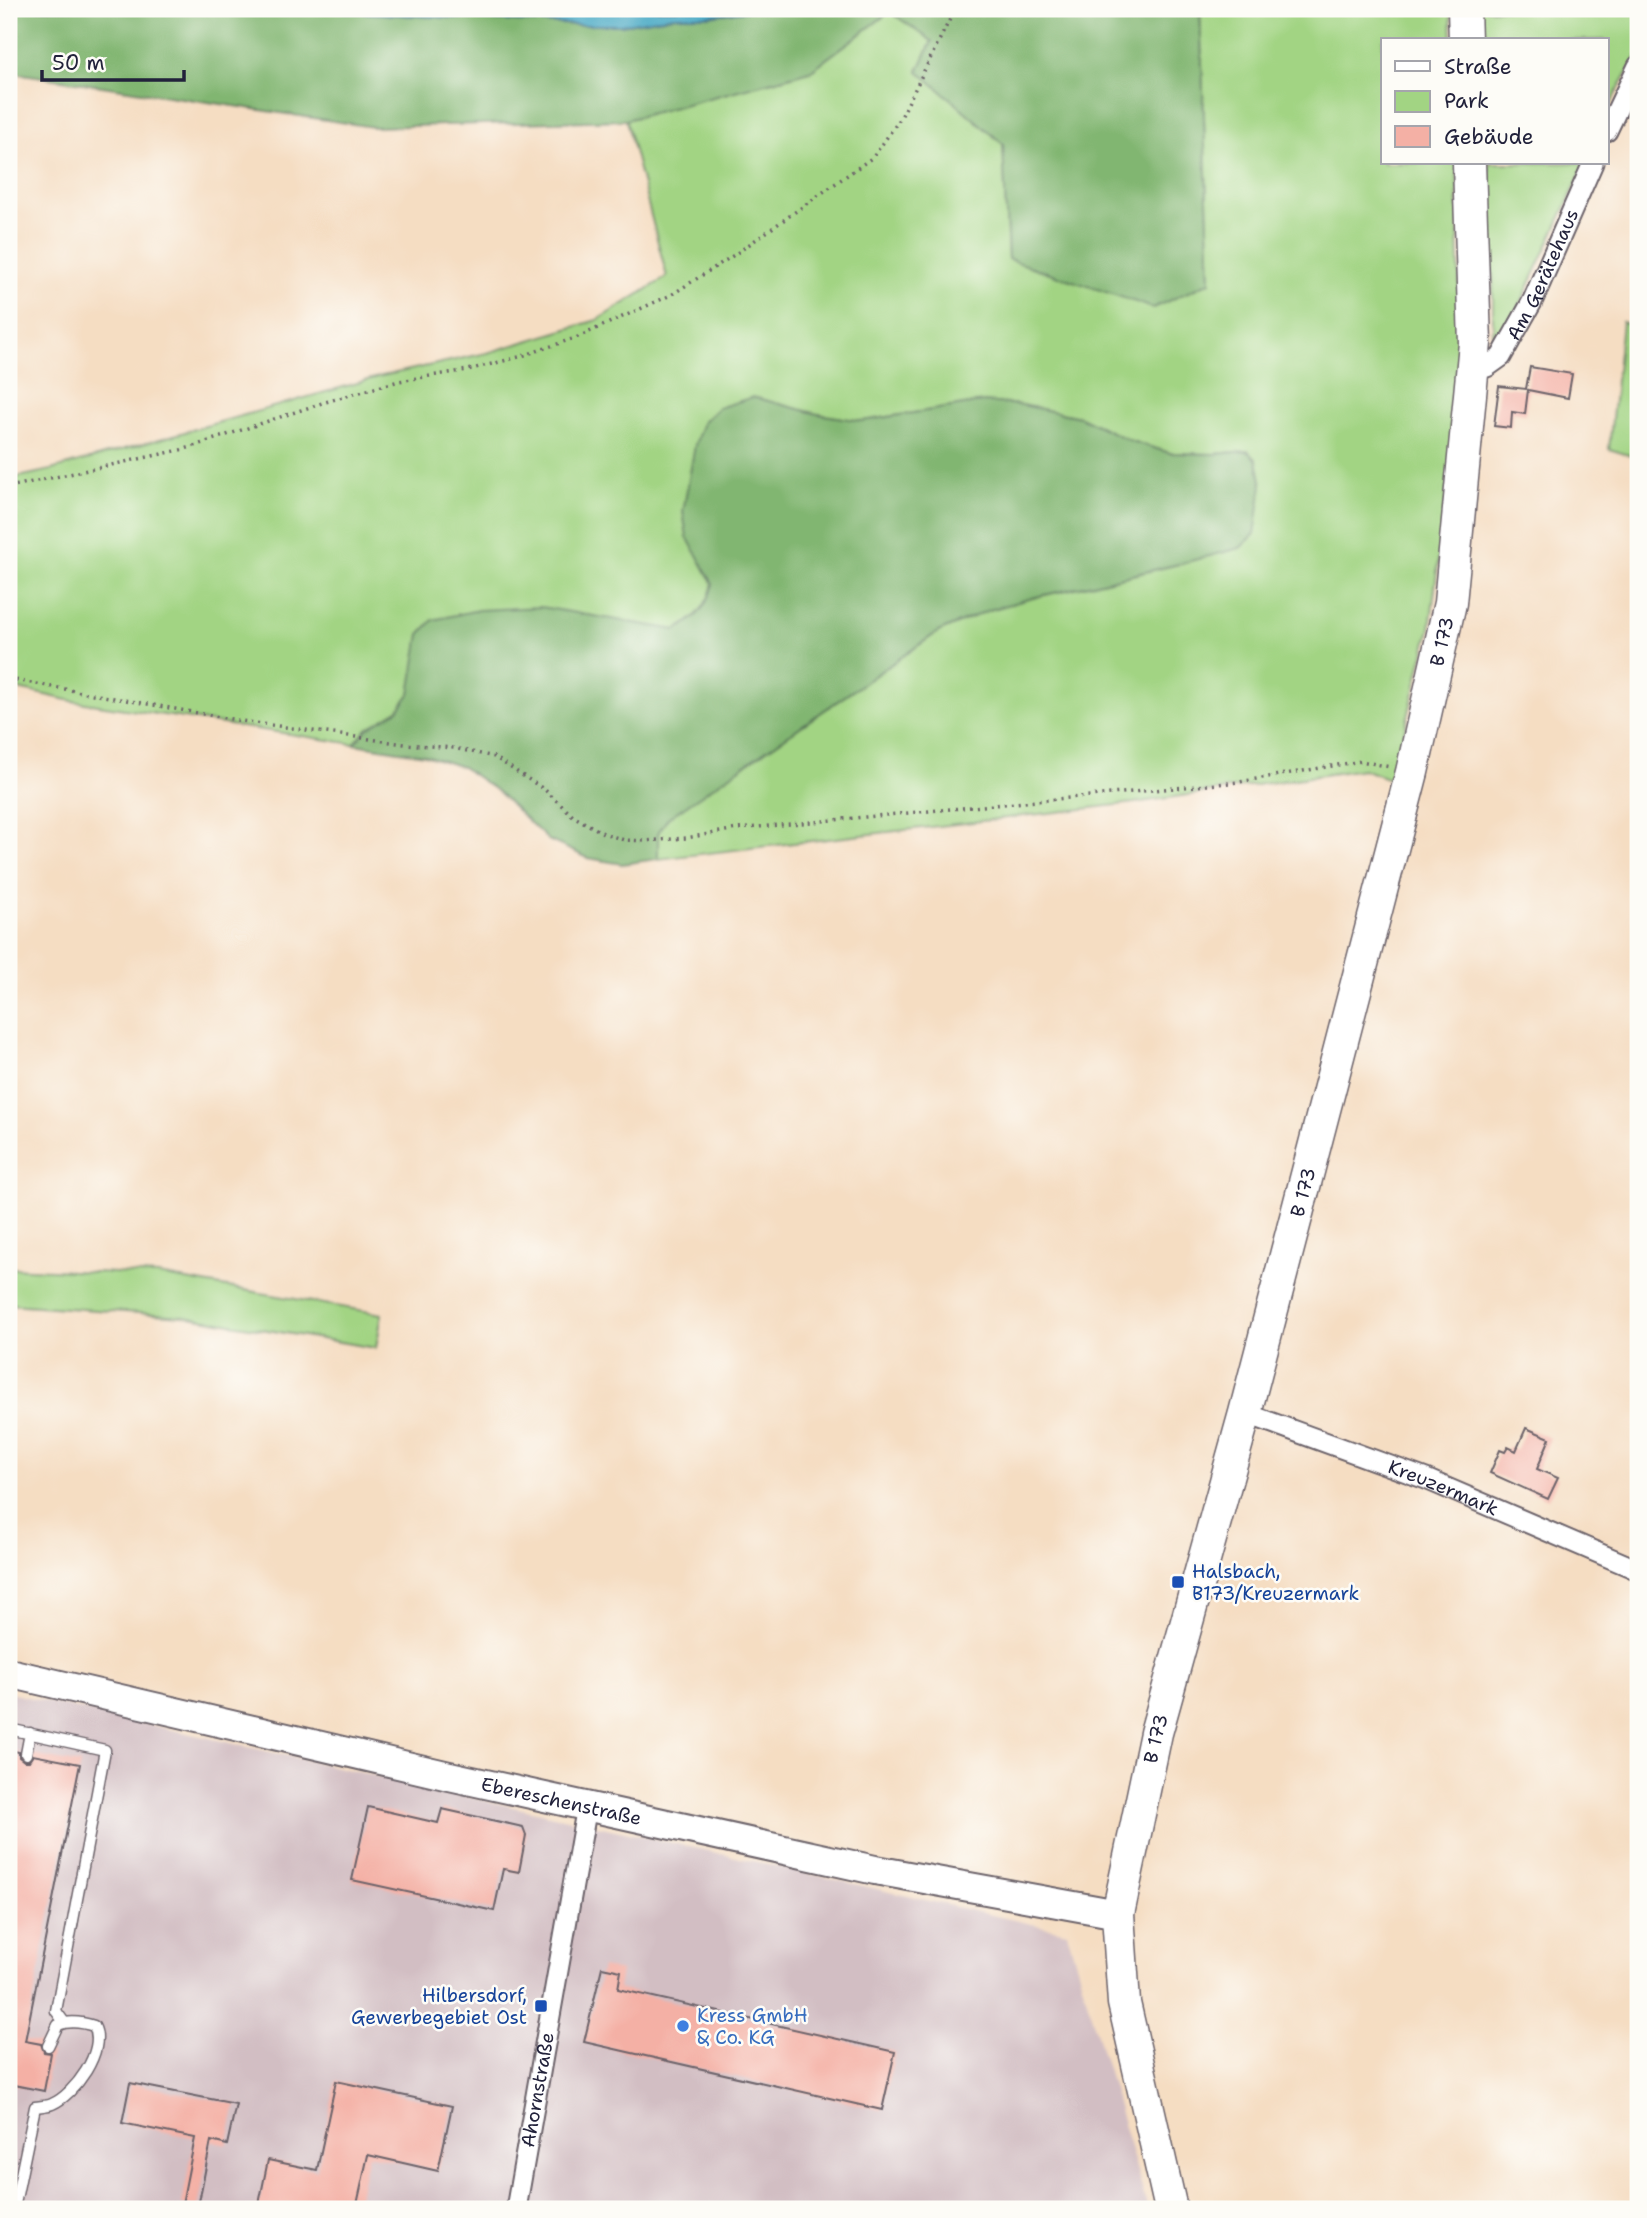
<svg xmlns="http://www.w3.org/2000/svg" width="1647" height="2218" font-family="'Shantell Sans',sans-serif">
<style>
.industrial{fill:#d2bec3}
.green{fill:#a2d483;stroke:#627b5f;stroke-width:2}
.forest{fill:#81b671;stroke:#526c56;stroke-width:2}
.water{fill:#44a8c4;stroke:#336580;stroke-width:2}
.building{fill:#f4b0a5}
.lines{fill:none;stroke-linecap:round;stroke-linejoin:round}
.lane-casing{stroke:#6c636a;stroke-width:13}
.street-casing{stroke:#6c636a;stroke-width:23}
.secondary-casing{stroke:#6c636a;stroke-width:32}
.primary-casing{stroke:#6c636a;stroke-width:35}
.path{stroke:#6c636a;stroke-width:3.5;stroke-dasharray:2 5;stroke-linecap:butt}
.lane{stroke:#fff;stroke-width:10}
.street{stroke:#fff;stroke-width:19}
.secondary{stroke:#fff;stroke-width:28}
.primary{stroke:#fff;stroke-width:32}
.transit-dot{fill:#1a4fb4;stroke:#fdfcf7;stroke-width:2.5}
.shop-dot{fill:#3f7fe0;stroke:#fdfcf7;stroke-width:2.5}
.labels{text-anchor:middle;stroke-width:5;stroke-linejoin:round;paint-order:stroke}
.street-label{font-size:19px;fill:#22223b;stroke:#fdfcf7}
.transit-label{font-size:19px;fill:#164399;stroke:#fdfcf7;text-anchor:start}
.shop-label{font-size:19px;fill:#366cbe;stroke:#fdfcf7;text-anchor:start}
</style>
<rect width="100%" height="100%" fill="#fdfcf7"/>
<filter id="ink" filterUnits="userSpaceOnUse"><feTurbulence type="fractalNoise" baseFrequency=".0143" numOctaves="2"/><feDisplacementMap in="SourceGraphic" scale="14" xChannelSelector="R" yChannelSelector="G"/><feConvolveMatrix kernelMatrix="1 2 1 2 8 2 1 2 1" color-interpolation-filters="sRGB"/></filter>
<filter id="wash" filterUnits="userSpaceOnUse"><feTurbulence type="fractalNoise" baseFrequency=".00686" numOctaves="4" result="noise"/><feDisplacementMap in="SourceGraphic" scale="28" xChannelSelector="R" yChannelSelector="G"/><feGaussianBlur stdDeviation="1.57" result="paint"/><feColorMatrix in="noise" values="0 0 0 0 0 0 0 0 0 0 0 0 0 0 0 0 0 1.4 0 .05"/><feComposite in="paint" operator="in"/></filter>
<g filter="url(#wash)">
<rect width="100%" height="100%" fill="#f5ddc2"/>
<path class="industrial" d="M9,1693L1067,1932L1148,2209H9Z"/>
<path class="green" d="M1200,9H1451L1452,40H1383V163H1457L1461,375L1430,629L1392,780L1363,769L1134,803L658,859V833L667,818L938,632L989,610L1036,597L1179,564L1248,451L1214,454L1170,453L1131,441L1080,417L1022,405L983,402L862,421L818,414L718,408L703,422L695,445L691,475L703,565L713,584L709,600L695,619L676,631L616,621L416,665L410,694L398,710L368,728L354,744L72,701L9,687V479L51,470L382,376L487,353L597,320L667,277L626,120L810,71L890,11L932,41L919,71L1003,144L1008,259L1210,282Z
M1479,9H1638V55L1615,95L1607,115V40H1481Z
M1489,163H1586L1512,322L1503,328L1500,340L1493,349V282Z
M1622,322L1638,328V458L1609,449Z
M9,1268L158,1275L382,1314L376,1348L183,1316L9,1304Z"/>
<path class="forest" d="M9,9H333L348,12L580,25H621L675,16H707L759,9H1200L1210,282L1153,308L1008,259L1003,144L918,71L932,41L890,12L810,71L626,120L373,127L9,72Z
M753,397L818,414L862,421L983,402L1022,405L1080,417L1131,441L1170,453L1214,454L1248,451L1257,460L1262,485L1255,534L1240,548L1179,564L1036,597L989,610L938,632L668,818L658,833V859L622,864L588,858L548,840L497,791L462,767L425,755L354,744L368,728L398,710L410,694L420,634L433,620L478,610L541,607L676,630C696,619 707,607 713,584L687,537L683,512L695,445L703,422L718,408Z"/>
<path class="water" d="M334,9H759L707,16H675L621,25H580L348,12Z"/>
<g id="blocks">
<path class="building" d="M1530,367L1572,374L1568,398L1528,390L1525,414L1512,412L1511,428L1494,426L1499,386L1526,389Z
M1526,1428L1550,1438L1537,1469L1558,1478L1548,1499L1490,1473L1500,1450L1505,1452L1508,1447L1516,1451Z
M9,1750L19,1752V1757L24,1761H29L33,1755L80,1764L25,2041L41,2044L44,2052L51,2053L44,2091L9,2084Z
M368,1807L438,1823L442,1809L523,1827L526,1835L519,1872L503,1869L494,1911L352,1880Z
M602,1967L621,1971L618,1989L895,2052L882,2110L584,2042Z
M336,2081L452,2106L438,2171L368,2155L356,2209H336L301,2202L300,2209H258L268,2160L317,2170Z
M130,2083L236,2104L227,2145L211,2141L198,2207L182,2204L195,2138L122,2123Z"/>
</g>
</g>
<g filter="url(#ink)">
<use href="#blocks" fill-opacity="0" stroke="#6c636a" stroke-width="2"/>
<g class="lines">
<g class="lane-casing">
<path id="lane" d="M9,1729L105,1750L56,2011L64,2022
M26,1754L30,1733
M14,2209L35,2107C41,2106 48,2106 52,2104C74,2095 107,2050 94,2026C82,2022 70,2020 58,2025L48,2046"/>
</g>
<g class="street-casing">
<g id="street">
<path d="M1607,131L1638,66"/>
<path id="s1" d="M1473,369L1487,367L1501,357L1532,302L1593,163"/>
<path id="s2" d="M1245,1413L1426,1479L1638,1570"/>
<path id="s3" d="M516,2209L587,1806"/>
</g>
</g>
<g class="secondary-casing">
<g id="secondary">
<path id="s4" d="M9,1673L445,1775L875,1870L1118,1914"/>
</g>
</g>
<g class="primary-casing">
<g id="primary">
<path d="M1464,9L1465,40"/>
<path id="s5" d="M1171,2209L1124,2003L1118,1914L1156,1733L1245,1413L1412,772L1450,603L1475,343L1469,163"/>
</g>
</g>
<path class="path" d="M9,487L185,449L322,403L399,381L468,370L519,357L578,337L671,295L734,255L873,157L900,119L955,9
M9,679L242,721L405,744L454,748L494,757L545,790L573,816L603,833L624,840L645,841L686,838L737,829L1239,782L1361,761L1390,767"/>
<use href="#lane" class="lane"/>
<use href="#street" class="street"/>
<use href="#secondary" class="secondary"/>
<use href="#primary" class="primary"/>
</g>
</g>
<g class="transit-dot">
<rect x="1171" y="1575" width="14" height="14" rx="3.5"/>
<rect x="534" y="1999" width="14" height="14" rx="3.5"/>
</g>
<circle class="shop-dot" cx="683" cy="2026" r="7"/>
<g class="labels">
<g class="street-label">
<text dy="7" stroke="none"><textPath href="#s1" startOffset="124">Am Gerätehaus</textPath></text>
<text dy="7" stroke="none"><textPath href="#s5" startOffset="1614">B 173</textPath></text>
<text dy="7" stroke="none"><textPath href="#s5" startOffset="1046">B 173</textPath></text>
<text dy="7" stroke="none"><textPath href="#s2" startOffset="212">Kreuzermark</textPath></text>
<text dy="7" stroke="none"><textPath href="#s5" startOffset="480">B 173</textPath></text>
<text dy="7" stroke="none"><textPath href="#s4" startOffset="567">Ebereschenstraße</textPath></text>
<text dy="7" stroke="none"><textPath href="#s3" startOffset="121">Ahornstraße</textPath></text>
</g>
<g class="transit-label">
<text x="1192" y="1578">Halsbach,<tspan x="1192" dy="22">B173/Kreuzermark</tspan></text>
<text x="527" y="2002" text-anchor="end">Hilbersdorf,<tspan x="527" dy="22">Gewerbegebiet Ost</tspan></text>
</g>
<g class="shop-label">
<text x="697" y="2022">Kress GmbH<tspan x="697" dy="22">&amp; Co. KG</tspan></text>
</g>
</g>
<rect width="1647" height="2218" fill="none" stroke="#fdfcf7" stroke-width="35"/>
<rect x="1381" y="38" width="228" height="126" fill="#fdfcf7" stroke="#a5a5ac" stroke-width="2"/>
<rect x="1395" y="61" width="35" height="10" fill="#ffffff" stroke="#a5a5ac" stroke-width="2"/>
<text x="1444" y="74" font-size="21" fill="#22223b">Straße</text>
<rect x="1395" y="91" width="35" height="21" fill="#a2d483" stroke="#a5a5ac" stroke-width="2"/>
<text x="1444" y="108" font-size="21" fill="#22223b">Park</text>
<rect x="1395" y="126" width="35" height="21" fill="#f4b0a5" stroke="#a5a5ac" stroke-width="2"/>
<text x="1444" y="144" font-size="21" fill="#22223b">Gebäude</text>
<path d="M42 70v10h142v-10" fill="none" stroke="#22223b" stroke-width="3.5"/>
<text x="52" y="70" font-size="21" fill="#22223b" stroke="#fdfcf7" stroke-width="5" paint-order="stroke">50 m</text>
</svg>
